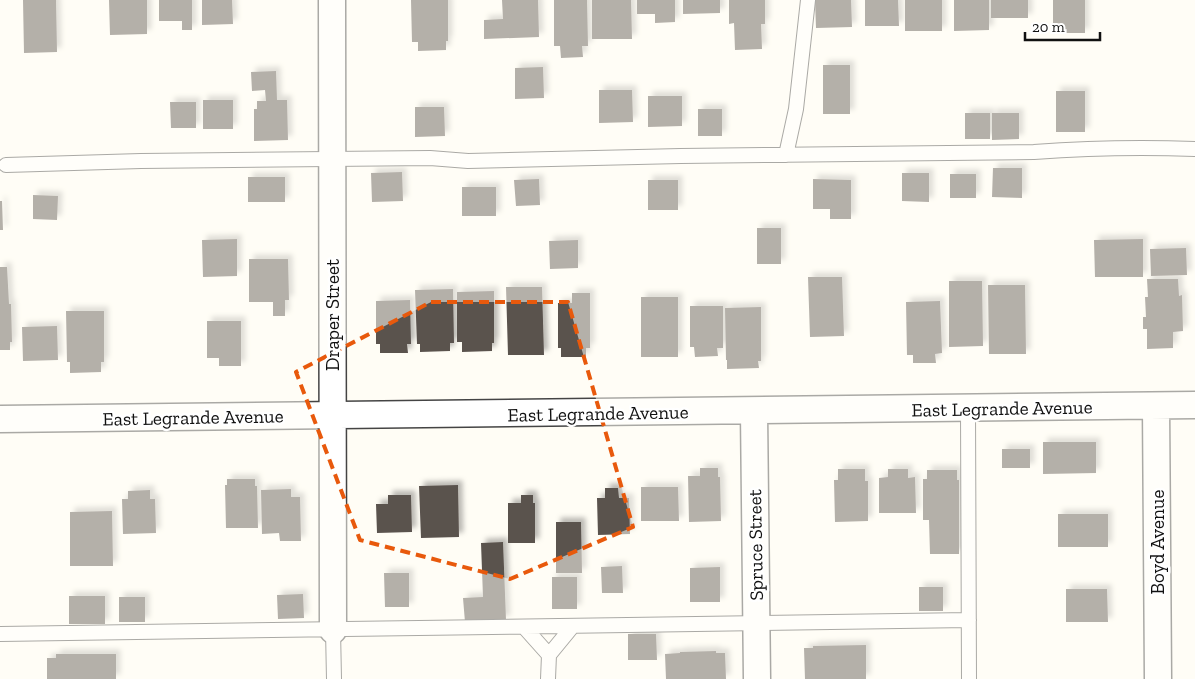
<svg xmlns="http://www.w3.org/2000/svg" width="1195" height="679" font-family="'Zilla Slab',serif">
<style>
.building{fill:#5a524d;filter:url(#shadow)}
.lines{fill:none;stroke-linecap:round;stroke-linejoin:round}
.service-casing{stroke:#444;stroke-width:16}
.minor-casing{stroke:#444;stroke-width:29}
.service{stroke:#fff;stroke-width:14}
.minor{stroke:#fff;stroke-width:26}
.marked{fill:none;stroke:#e8590c;stroke-width:4;stroke-dasharray:10 6;stroke-linejoin:round}
.labels{text-anchor:middle;stroke-width:5;stroke-linejoin:round;paint-order:stroke}
.street-label{font-size:19px;fill:#111;stroke:#fff}
</style>
<defs>
<filter id="shadow"><feDropShadow dx="4.5" dy="-4.5" stdDeviation="2.5" flood-color="#0004"/></filter>
</defs>
<rect width="100%" height="100%" fill="#fffdf5"/>
<path class="building" d="M23,0H56L57,52L24,53Z
M109,0H147V34L110,35Z
M159,0H192V30H182V21H159Z
M202,0H232L233,24L202,25Z
M411,0H448V41H446V50L418,51V42H412Z
M502,0H538L539,37L484,39V20L503,19Z
M554,0H587L588,46H582L583,57L561,58L560,46H554Z
M592,0H631L632,39H592Z
M637,0H675V22L655,23V14H637Z
M683,0H720V13L683,14Z
M729,0H765V24H761L762,49L735,50L734,23L729,24Z
M815,0H851L852,27L816,28Z
M865,0H898L899,26H865Z
M905,0H942V31H905Z
M954,0H989V30L954,31Z
M991,0H1028V18H991Z
M1053,0H1085V33H1053Z
M823,65H850V114H823Z
M543,67L544,98L515,99V68Z
M276,71L277,100H287L288,140L254,141V109H257V101H266L265,90L252,91L251,72Z
M599,90H632L633,122L599,123Z
M1056,91H1085V132H1056Z
M648,96H682V126L648,127Z
M203,100H233V129H203Z
M170,102H196V128H171Z
M415,107H444L445,136L415,137Z
M698,109H722V136H698Z
M965,113H990V139H965Z
M992,113H1019V139L992,140Z
M993,168H1022V198L992,197Z
M402,172L403,201L372,202L371,173Z
M902,173H929V202L902,201Z
M950,174H976V198H950Z
M248,177H285V202H248Z
M539,179L540,205L516,206L514,180Z
M813,179L851,180V219H830V209H813Z
M648,180H678V210H648Z
M462,187H496V216H462Z
M33,195L58,196L57,220L33,219Z
M0,201H2L3,230H0Z
M757,228H781V264H757Z
M237,239V276L203,277L202,240Z
M1143,239V277H1095L1094,240Z
M578,240V268L550,269L549,241Z
M1186,248L1187,275L1151,276L1150,249Z
M249,259H288L289,300H285V316H273V302H249Z
M0,267H7L9,304H11L12,342H10V350H0Z
M808,277H842L844,336L810,337Z
M1147,279H1178L1179,296L1182,295L1183,331L1173,332V348L1147,349V329H1143V317H1146L1145,297H1148Z
M949,281H982L983,346L949,347Z
M988,285H1025L1026,354H989Z
M506,287H542L544,355H508Z
M453,289L454,343H450V351L420,352V344H417L415,290Z
M494,291V343H492V351L462,352V342H457V292Z
M572,293H590V348H586V357H561V348H558V303H572Z
M641,297H678V357H641Z
M410,300L411,344H407L408,353H380V344H376V301Z
M940,301L942,353L935,354L936,363H913V355H907L906,302Z
M690,306H723V348H717L718,356L695,357L694,347H690Z
M761,307V361H758L759,368L727,369V360H726L725,308Z
M66,311H104V362H101V372L70,373V362H67Z
M207,321H241V366H219V358H207Z
M57,326L58,360L23,361L22,327Z
M1043,442H1096V473L1043,474Z
M1002,449H1030V468H1002Z
M700,468H718V477H720L721,521L689,522L688,476H700Z
M838,469H865V481H868V521L835,522L834,480H838Z
M888,469H908V478L915,477L916,513H879V478L888,477Z
M927,470H957V480H959V554H930L929,520H923V479H927Z
M227,479H255V486H257L258,528H226L225,485H227Z
M458,485L459,537L421,538L419,486Z
M641,487H678L679,521H641Z
M605,488H618L619,498H629L630,534L598,535L597,498H605Z
M291,489V497H300L301,541H280L279,533L262,534L261,490Z
M150,490V499H155L156,533L123,534L122,499H128V491Z
M388,495H411L412,532L377,533L376,504H388Z
M521,495H533V503H535V543H508V503H521Z
M112,511L113,566H70V512Z
M1058,514H1108V547H1058Z
M556,522H581L582,573H556Z
M503,542L506,620L465,622L463,598L483,597L481,543Z
M622,566L623,593H602L601,567Z
M720,567V602H690V568Z
M384,573H409V607H385Z
M552,577H577V609H552Z
M919,587H943V611H919Z
M1066,589H1107L1108,622H1066Z
M303,594L304,618L278,619L277,595Z
M69,596H105V624H69Z
M119,597H145V622H119Z
M628,634H656L657,660H628Z
M866,645V679H805L804,648H813V646Z
M716,651V653H725L726,679H666L665,654L680,653V652Z
M56,654H116V679H47V658H56Z"/>
<g class="lines">
<g class="service-casing">
<path id="service" d="M786,155L796,109L808,0
M6,165L141,161L430,158L468,161L681,156L1034,152C1088,148 1141,147 1195,149
M968,409L969,679
M524,627L549,655
M333,630L334,679
M0,634L969,620
M548,679L549,655L572,627"/>
</g>
<g class="minor-casing">
<path id="minor" d="M332,0L333,630
M1156,406L1158,679
M754,412L757,679
M0,419L1195,405"/>
</g>
<use href="#service" class="service"/>
<use href="#minor" class="minor"/>
</g>
<path d="M0 0H1195V679H0ZM431,302H568L633,527L510,579L360,540L296,372Z" fill="#fffdf5" fill-opacity=".55" fill-rule="evenodd"/>
<path class="marked" d="M431,302H568L633,527L510,579L360,540L296,372Z"/>
<g class="labels">
<g class="street-label">
<text transform="translate(332 315) rotate(-90)" y="7">Draper Street</text>
<text transform="translate(1002 408) rotate(-1)" y="7">East Legrande Avenue</text>
<text transform="translate(598 413) rotate(-1)" y="7">East Legrande Avenue</text>
<text transform="translate(193 417) rotate(-1)" y="7">East Legrande Avenue</text>
<text transform="translate(1157 542) rotate(-90)" y="7">Boyd Avenue</text>
<text transform="translate(755 545) rotate(-91)" y="7">Spruce Street</text>
</g>
</g>
<path d="M1025 32v8h75v-8" fill="none" stroke="#111111" stroke-width="2.5"/>
<text x="1032" y="32" font-size="15" fill="#111111" stroke="#ffffff" stroke-width="4" paint-order="stroke">20 m</text>
</svg>
